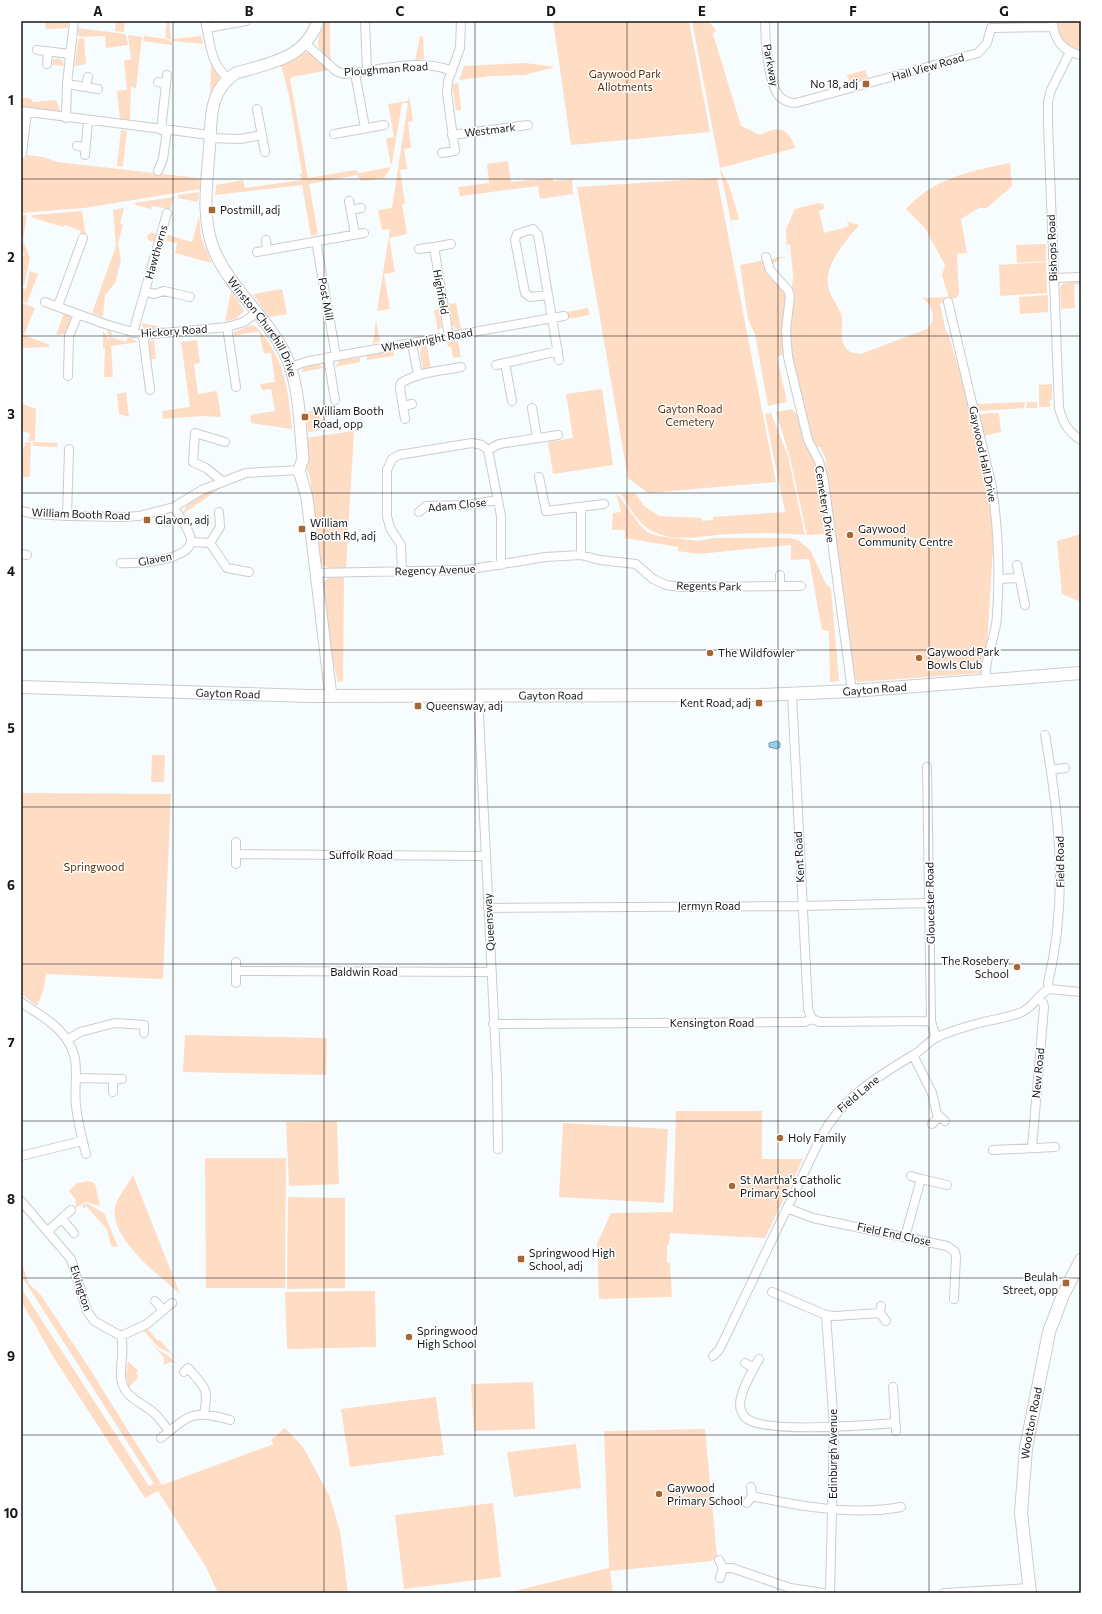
<svg xmlns="http://www.w3.org/2000/svg" width="1102" height="1614" font-family="Commissioner,sans-serif">
<style>
.green{fill:#ffdcc4}
.water{fill:#98cfea;stroke:#7198ab}
.lines{fill:none;stroke-linecap:round;stroke-linejoin:round}
.street-casing{stroke:#c9cdd0;stroke-width:10}
.secondary-casing{stroke:#c9cdd0;stroke-width:13}
.primary-casing{stroke:#c9cdd0;stroke-width:14}
.street{stroke:#fff;stroke-width:8}
.secondary{stroke:#fff;stroke-width:11}
.primary{stroke:#fff;stroke-width:12}
.grid{fill:none;stroke:#161718;stroke-width:1;stroke-opacity:0.55}
.poi-dot{fill:#a86632;stroke:#fff;stroke-width:1.5}
.labels{text-anchor:middle;stroke-width:3;stroke-linejoin:round;paint-order:stroke}
.street-label{font-size:11px;fill:#161718;stroke:#fff}
.park-label{font-size:11px;fill:#572d06;stroke:#fff}
.poi-label{font-size:11px;fill:#161718;stroke:#fff;text-anchor:start}
.neatline{fill:none;stroke:#161718;stroke-width:1.5}
.grid-label{font-size:13px;text-anchor:middle;font-weight:bold;fill:#161718}
</style>
<rect width="100%" height="100%" fill="#f7fcfe"/>
<path class="green" d="M45,21H68V28L46,29Z
M116,21H125L124,32L115,31Z
M167,21H169L171,40L165,37Z
M325,21H330V54L332,61C312,44 317,44 325,21Z
M553,21H689L710,132L571,145Z
M692,21H708L716,30L713,34L741,126L760,135C779,126 788,127 795,148L720,168Z
M1057,21H1081V51C1066,48 1056,37 1057,21Z
M77,28L126,34L128,45L106,48L105,36L79,37Z
M128,35L142,37L136,88L131,87L130,120L120,119L117,91L127,90L124,61L131,59Z
M144,36L166,39L172,42V45L143,41Z
M201,36L203,44L173,41L172,39Z
M423,36L424,59L415,60L420,37Z
M84,38L86,64L75,66L78,39Z
M304,52L310,53L330,70L292,77L290,79L308,178L356,170L359,173L391,167L384,178L361,181L357,175L309,184L318,234L311,236L302,185L215,195L216,185L243,180L245,188L302,180L300,175L302,173L289,96L281,64Z
M58,58L63,61L64,66L53,65V60Z
M525,63L555,67L525,75L491,76L459,80L464,66Z
M211,66C225,71 219,88 210,95Z
M865,70L868,79L850,84L847,75Z
M458,83L461,110H456L452,84Z
M409,95L413,121L408,122L411,148L404,149L407,169L400,170L405,203L402,204L407,234L389,238L395,272L384,274L390,309L377,311L390,229L382,230L378,210L392,208L408,103H402L392,163L391,165L386,138L394,137L388,104L408,101Z
M21,98H30L33,102L56,100L61,113L21,109Z
M121,130L127,131L123,166H117Z
M26,155L43,157L57,162L198,178L200,179V189L84,208L21,213V159H26Z
M508,161L511,182L553,178V181L572,179L573,194L540,199L538,186L460,196L458,187L489,183L487,164Z
M1010,163L1012,186L987,208H979L961,219L967,253L957,254L959,293L957,297L950,301L942,275L945,265L925,228L906,209C934,178 970,171 1010,163Z
M720,169L729,185L739,219L731,221L740,265L764,260L787,293L786,353L777,357L787,402L768,406L755,334L748,319L740,265Z
M717,178L776,482L648,493L628,478L577,187Z
M199,192L198,202L178,198V195Z
M174,197L170,209L152,206L151,209L136,205L134,203Z
M818,203L823,204L824,209L819,211L824,233L847,227L849,224L846,221L859,225C845,242 822,266 829,290C832,300 840,307 842,318C843,332 838,342 850,352L861,354L927,329C937,321 933,306 923,298L946,297L947,302L940,304L946,332L948,333L976,428L994,530L987,647L982,659L981,673L859,682L855,679L843,613L825,457L820,447H815L810,440L787,344L793,275L790,244L787,245V256L779,259L772,265L769,259L787,256L786,229L795,209Z
M124,208L120,224L123,225L118,243L121,261L115,283L105,295L103,317L92,313L116,246L113,210Z
M82,211L86,237L80,234L81,231L65,225L63,227L31,217L32,215Z
M21,215H27L23,241L30,258L24,286L21,285V263L24,254L21,253Z
M199,216L201,237L212,263L175,253L177,243L166,241L168,235L192,242Z
M147.5 237a4.5 4.5 0 1 1 9 0a4.5 4.5 0 1 1-9 0Z
M1046,244V261L1017,263L1016,245Z
M1046,262L1047,293L1000,296L999,265Z
M30,271L38,274L27,303L21,301V287L26,289Z
M1081,278V284H1074L1075,308L1061,309L1060,288L1062,284Z
M282,289L287,314L269,317L253,294Z
M231,291L242,307L244,311L237,318L225,322Z
M1048,295V312L1020,314L1019,297Z
M23,303L35,308L24,335L50,345L49,347L21,348V315Z
M456,303L461,329H456L452,325L449,304Z
M588,308L590,315L567,319L566,312Z
M439,309L442,326L438,332L434,310Z
M65,311L69,314L71,319L65,340L64,334L56,335Z
M376,320L380,341L373,344Z
M142,323L166,328L146,330L142,326Z
M252,325C259,328 262,334 267,340C286,367 289,397 292,429L251,423L250,415L275,411L271,389L262,390L260,384L275,382L271,353L264,354L259,332L234,335V332Z
M107,329L112,332L111,337L126,342L128,337L138,342L111,346L113,377H104L105,348H103V331L109,340H110Z
M154,340L156,359H150L151,364L149,365L147,344L150,341Z
M197,340L200,363L194,364L198,394L217,391L221,417L203,416L163,419L162,411L190,407L181,342Z
M458,341L461,357L453,358L451,347H448L447,343Z
M427,345L431,370L423,369L420,352L422,347Z
M393,350L394,356L367,360V355Z
M360,358V362L335,367L340,360Z
M319,364L324,368L301,372L304,367Z
M1052,384V400H1050V407H1039V385Z
M602,389L613,465L553,474L548,442L573,438L566,394Z
M126,392L129,417L119,414L117,394Z
M1025,402L1024,408L978,411L977,404Z
M1027,402H1037V408H1026Z
M21,403L36,409L35,441H28L30,434L21,430Z
M319,409L320,419H324L326,429L308,432L306,412Z
M792,409L799,417L822,481L826,534L807,535L789,454L776,412Z
M771,413L788,456L805,535C780,533 755,533 731,534C705,535 674,544 650,530C637,522 629,506 621,494L635,493L644,506L659,516L702,518V521L713,520V517L785,512L765,414Z
M988,413H999L1001,432L984,436L979,415Z
M354,431L346,568H329L322,565L319,556L310,478L307,470L305,438Z
M26,442H31L30,477H21V455Z
M33,442L58,443L57,447L33,446Z
M230,481L183,514C186,497 216,487 230,481Z
M616,492L640,525L647,532L658,536L698,541L714,538H790L798,540L810,550L826,584L831,588L839,681L830,682L829,631L822,630L809,559L791,560V545L698,554L678,551V547L625,538V530H612L613,513L621,512Z
M1081,534V602L1062,594L1057,541Z
M344,576L343,681L338,682L329,644L322,587C325,576 334,576 344,576Z
M152,755H165L164,782H151Z
M21,793L171,794L163,979L46,974L44,988L37,1006L21,994Z
M185,1035L327,1038L326,1075L183,1072Z
M676,1111H762V1159H803L765,1238L670,1233L669,1244L667,1246V1262L670,1263L672,1297L599,1299L597,1244L611,1213L673,1212Z
M337,1121L339,1184L289,1186L286,1122Z
M563,1123L668,1129L664,1203L559,1197Z
M205,1158H286L285,1288H206Z
M133,1175L180,1294C160,1276 109,1238 115,1208C117,1197 128,1185 133,1175Z
M90,1181L95,1184L100,1206L86,1202L75,1208L76,1200L69,1191L77,1183Z
M288,1197L345,1198V1288L287,1289Z
M84,1204H88L104,1213L118,1247L111,1246L107,1229L86,1206L84,1208L82,1206Z
M21,1261L29,1284L40,1294L88,1366L162,1485L274,1444L271,1440L285,1428L303,1447L329,1495L340,1531L348,1593H218L206,1567L158,1491L145,1498L54,1358L21,1301V1288L149,1486L154,1484L21,1275Z
M375,1291L376,1347L287,1349L285,1292Z
M147,1328L158,1341L160,1340L180,1363L170,1353L158,1347L143,1330Z
M141,1331L157,1349L169,1356L176,1363L170,1362L164,1365V1358Z
M128,1361L138,1371L136,1373L138,1376L137,1379L129,1387L126,1376Z
M533,1382L535,1429L474,1431L471,1384Z
M436,1397L444,1455L350,1467L341,1409Z
M705,1429L717,1557L712,1561L610,1571L613,1593H506L609,1568L604,1431Z
M576,1444L581,1488L514,1497L507,1452Z
M493,1503L501,1577L404,1589L395,1515Z"/>
<path class="water" d="M777,741L780,743V747L777,749L769,747V743Z"/>
<g class="lines">
<g class="street-casing">
<path id="street" d="M205,21C211,44 209,60 227,78
M365,21L367,71
M765,21C765,39 768,82 779,96C784,101 789,103 796,103L978,53L987,43L991,28L1053,27
M1053,21C1053,39 1063,52 1081,55
M207,28L246,21
M306,44L336,71L344,74C377,71 421,57 452,71
M37,50L70,54
M1070,52L1051,90L1048,101V123L1059,408C1063,423 1068,432 1081,440
M47,64L48,52
M355,73L365,128
M158,82L166,84
M67,84L98,89
M86,86L88,77
M257,109L265,152
M21,111L210,135
M66,118L67,84L74,21
M161,130L167,75
M334,134L384,125
M452,135L528,125
M210,138L240,139L262,135
M77,146L85,147
M442,153L455,151L447,93L448,81L460,48L461,21
M22,154L27,112
M85,155L88,121
M158,171L163,159L167,130
M349,201L355,234
M351,210L361,208
M266,240L267,250
M316,241L336,356
M434,247L451,244
M419,249L434,247L449,337
M257,252L364,233
M766,257L770,270L788,290L790,296L786,330L788,357L808,440L819,461L824,481L852,691
M1054,278L1081,277
M145,291L154,294L164,291L190,297
M548,295L530,297L525,293L515,240L517,234L533,229L538,235L559,360
M45,302L105,324L143,335L227,327L244,322L257,312
M948,302L992,487C998,528 1000,573 997,615C996,640 984,655 986,680
M58,306L83,238
M227,327L236,387
M133,333L167,213
M143,335L150,390
M412,344L418,375
M328,357L335,400
M505,363L512,401
M496,365L558,351
M290,367L309,361L564,316
M68,376L69,336L78,314
M403,406L412,404
M532,408L537,438
M405,419L400,389L401,383C418,372 441,371 461,367
M488,450L499,444L558,435
M539,477L546,511L604,504
M222,481L206,468L193,462L195,433L225,442
M21,511L35,514L67,516L123,517L139,516L174,507L202,490L246,473L299,470
M419,512L426,506L468,505L497,500
M67,516L69,449
M191,542L210,543L227,568L249,572
M210,543L220,527L219,512
M21,554L27,555
M581,555V507
M121,563C135,564 191,561 191,540C190,529 179,517 174,507
M1017,565L1025,605
M402,572L401,545L390,528L387,516V470L392,459L399,455L472,443L482,445L488,450L501,516V565
M316,573L466,570L545,557L581,555L600,560L636,564L653,579L666,585L682,587L801,586
M780,575V586
M998,579L1019,578
M792,694L808,1009L812,1019
M478,695L497,1079L498,1149
M1045,735C1060,819 1068,900 1048,983L1049,989
M927,767L931,1021L936,1038
M1051,770L1065,768
M236,842V864
M236,854L486,856
M488,908L802,906L930,903
M236,971L491,972
M236,983V962
M21,1002C34,1012 48,1018 60,1031C84,1057 73,1077 76,1106C78,1122 82,1139 86,1154
M493,1024L790,1022H804L812,1019L820,1022L931,1021
M67,1040L80,1032L115,1023L144,1025V1033
M913,1055L932,1093L937,1114L945,1121
M77,1078L122,1079
M113,1092V1079
M932,1124L939,1117
M1032,1148L1044,1007L1043,1003L1039,999
M993,1150L1055,1147
M21,1156L82,1141
M911,1176L921,1179
M21,1201L71,1259L87,1311L94,1321L121,1336C125,1351 120,1362 121,1377C123,1397 139,1401 153,1412C159,1417 164,1425 169,1431
M787,1208L813,1218L947,1246L955,1252L956,1257L954,1299
M62,1219L74,1233
M48,1231L71,1210
M905,1237L921,1179L947,1185
M772,1292L826,1315L835,1316L880,1313
M155,1301L163,1310
M881,1306L880,1313L886,1321
M826,1315L834,1427L830,1593
M121,1336L147,1324L172,1303
M713,1356L719,1350L725,1338L821,1137C843,1096 879,1076 918,1052C924,1047 931,1040 937,1037C951,1031 968,1026 983,1022C996,1019 1010,1017 1022,1012C1034,1006 1040,993 1049,989L1081,992
M759,1359C752,1371 736,1398 741,1410C742,1412 744,1417 746,1418C763,1434 869,1425 895,1423
M745,1363L754,1368
M184,1372L188,1368C205,1388 209,1387 204,1414
M893,1387L896,1431
M161,1438C189,1415 193,1409 230,1420
M752,1496C798,1506 855,1516 901,1507
M747,1503L752,1496L751,1487
M719,1560L723,1568L720,1578
M723,1568H732L790,1588L823,1593
M944,1593L1029,1588"/>
</g>
<g class="secondary-casing">
<g id="secondary">
<path id="s1" d="M318,21C305,59 270,63 236,73C211,89 211,114 210,140C208,175 200,216 214,250C232,293 275,322 290,366C300,395 300,429 303,459L299,470L307,498L331,696"/>
</g>
</g>
<g class="primary-casing">
<g id="primary">
<path id="s2" d="M21,687L308,696L761,695L852,691L1081,673"/>
<path id="s3" d="M1030,1593L1021,1513L1026,1448L1049,1332L1063,1295L1081,1260"/>
</g>
</g>
<use href="#street" class="street"/>
<use href="#secondary" class="secondary"/>
<use href="#primary" class="primary"/>
</g>
<path class="grid" d="M173,21V1593M324,21V1593M475,21V1593M627,21V1593M778,21V1593M929,21V1593M21,179H1081M21,336H1081M21,493H1081M21,650H1081M21,807H1081M21,964H1081M21,1121H1081M21,1278H1081M21,1435H1081"/>
<g class="poi-dot">
<rect x="862" y="80" width="8" height="8" rx="2"/>
<rect x="208" y="206" width="8" height="8" rx="2"/>
<rect x="301" y="413" width="8" height="8" rx="2"/>
<rect x="143" y="516" width="8" height="8" rx="2"/>
<rect x="298" y="525" width="8" height="8" rx="2"/>
<circle cx="850" cy="535" r="4"/>
<circle cx="710" cy="653" r="4"/>
<circle cx="919" cy="658" r="4"/>
<rect x="755" y="699" width="8" height="8" rx="2"/>
<rect x="414" y="702" width="8" height="8" rx="2"/>
<circle cx="1017" cy="967" r="4"/>
<circle cx="780" cy="1138" r="4"/>
<circle cx="732" cy="1186" r="4"/>
<rect x="517" y="1255" width="8" height="8" rx="2"/>
<rect x="1062" y="1279" width="8" height="8" rx="2"/>
<circle cx="409" cy="1337" r="4"/>
<circle cx="659" cy="1494" r="4"/>
</g>
<g class="labels">
<g class="street-label">
<text transform="translate(771 65) rotate(79)" y="4">Parkway</text>
<text transform="translate(928 67) rotate(-16)" y="4">Hall View Road</text>
<text transform="translate(386 69) rotate(-4)" y="4">Ploughman Road</text>
<text transform="translate(490 130) rotate(-7)" y="4">Westmark</text>
<text transform="translate(1052 248) rotate(-92)" y="4">Bishops Road</text>
<text transform="translate(156 252) rotate(-74)" y="4">Hawthorns</text>
<text transform="translate(441 292) rotate(80)" y="4">Highfield</text>
<text transform="translate(326 299) rotate(80)" y="4">Post Mill</text>
<text dy="4" stroke="none"><textPath href="#s1" startOffset="380">Winston Churchill Drive</textPath></text>
<text transform="translate(174 331) rotate(-4)" y="4">Hickory Road</text>
<text transform="translate(427 340) rotate(-10)" y="4">Wheelwright Road</text>
<text transform="translate(983 454) rotate(78)" y="4">Gaywood Hall Drive</text>
<text transform="translate(825 504) rotate(81)" y="4">Cemetery Drive</text>
<text transform="translate(457 505) rotate(-6)" y="4">Adam Close</text>
<text transform="translate(81 514) rotate(2)" y="4">William Booth Road</text>
<text transform="translate(155 559) rotate(-11)" y="4">Glaven</text>
<text transform="translate(435 570) rotate(-2)" y="4">Regency Avenue</text>
<text transform="translate(709 586) rotate(1)" y="4">Regents Park</text>
<text dy="4" stroke="none"><textPath href="#s2" startOffset="854">Gayton Road</textPath></text>
<text dy="4" stroke="none"><textPath href="#s2" startOffset="207">Gayton Road</textPath></text>
<text dy="4" stroke="none"><textPath href="#s2" startOffset="530">Gayton Road</textPath></text>
<text x="361" y="859">Suffolk Road</text>
<text transform="translate(799 857) rotate(-93)" y="4">Kent Road</text>
<text transform="translate(1060 862) rotate(-91)" y="4">Field Road</text>
<text transform="translate(930 903) rotate(-91)" y="4">Gloucester Road</text>
<text x="709" y="910">Jermyn Road</text>
<text transform="translate(489 922) rotate(-93)" y="4">Queensway</text>
<text x="364" y="976">Baldwin Road</text>
<text x="712" y="1027">Kensington Road</text>
<text transform="translate(1038 1073) rotate(-85)" y="4">New Road</text>
<text transform="translate(858 1094) rotate(-40)" y="4">Field Lane</text>
<text transform="translate(894 1234) rotate(12)" y="4">Field End Close</text>
<text transform="translate(81 1288) rotate(72)" y="4">Elvington</text>
<text dy="4" stroke="none"><textPath href="#s3" startOffset="171">Wootton Road</textPath></text>
<text transform="translate(833 1454) rotate(-90)" y="4">Edinburgh Avenue</text>
</g>
<g class="park-label">
<text x="625" y="78">Gaywood Park<tspan x="625" dy="13">Allotments</tspan></text>
<text x="690" y="413">Gayton Road<tspan x="690" dy="13">Cemetery</tspan></text>
<text x="94" y="871">Springwood</text>
</g>
<g class="poi-label">
<text x="858" y="88" text-anchor="end">No 18, adj</text>
<text x="220" y="214">Postmill, adj</text>
<text x="313" y="415">William Booth<tspan x="313" dy="13">Road, opp</tspan></text>
<text x="155" y="524">Glavon, adj</text>
<text x="310" y="527">William<tspan x="310" dy="13">Booth Rd, adj</tspan></text>
<text x="858" y="533">Gaywood<tspan x="858" dy="13">Community Centre</tspan></text>
<text x="927" y="656">Gaywood Park<tspan x="927" dy="13">Bowls Club</tspan></text>
<text x="718" y="657">The Wildfowler</text>
<text x="751" y="707" text-anchor="end">Kent Road, adj</text>
<text x="426" y="710">Queensway, adj</text>
<text x="1009" y="965" text-anchor="end">The Rosebery<tspan x="1009" dy="13">School</tspan></text>
<text x="788" y="1142">Holy Family</text>
<text x="740" y="1184">St Martha's Catholic<tspan x="740" dy="13">Primary School</tspan></text>
<text x="529" y="1257">Springwood High<tspan x="529" dy="13">School, adj</tspan></text>
<text x="1058" y="1281" text-anchor="end">Beulah<tspan x="1058" dy="13">Street, opp</tspan></text>
<text x="417" y="1335">Springwood<tspan x="417" dy="13">High School</tspan></text>
<text x="667" y="1492">Gaywood<tspan x="667" dy="13">Primary School</tspan></text>
</g>
</g>
<rect width="1102" height="1614" fill="none" stroke="#ffffff" stroke-width="44"/>
<rect x="22" y="22" width="1058" height="1570" class="neatline"/>
<g class="grid-label">
<text x="98" y="16">A</text>
<text x="249" y="16">B</text>
<text x="400" y="16">C</text>
<text x="551" y="16">D</text>
<text x="702" y="16">E</text>
<text x="853" y="16">F</text>
<text x="1004" y="16">G</text>
<text x="11" y="105">1</text>
<text x="11" y="262">2</text>
<text x="11" y="419">3</text>
<text x="11" y="576">4</text>
<text x="11" y="733">5</text>
<text x="11" y="890">6</text>
<text x="11" y="1047">7</text>
<text x="11" y="1204">8</text>
<text x="11" y="1361">9</text>
<text x="11" y="1518">10</text>
</g>
</svg>
